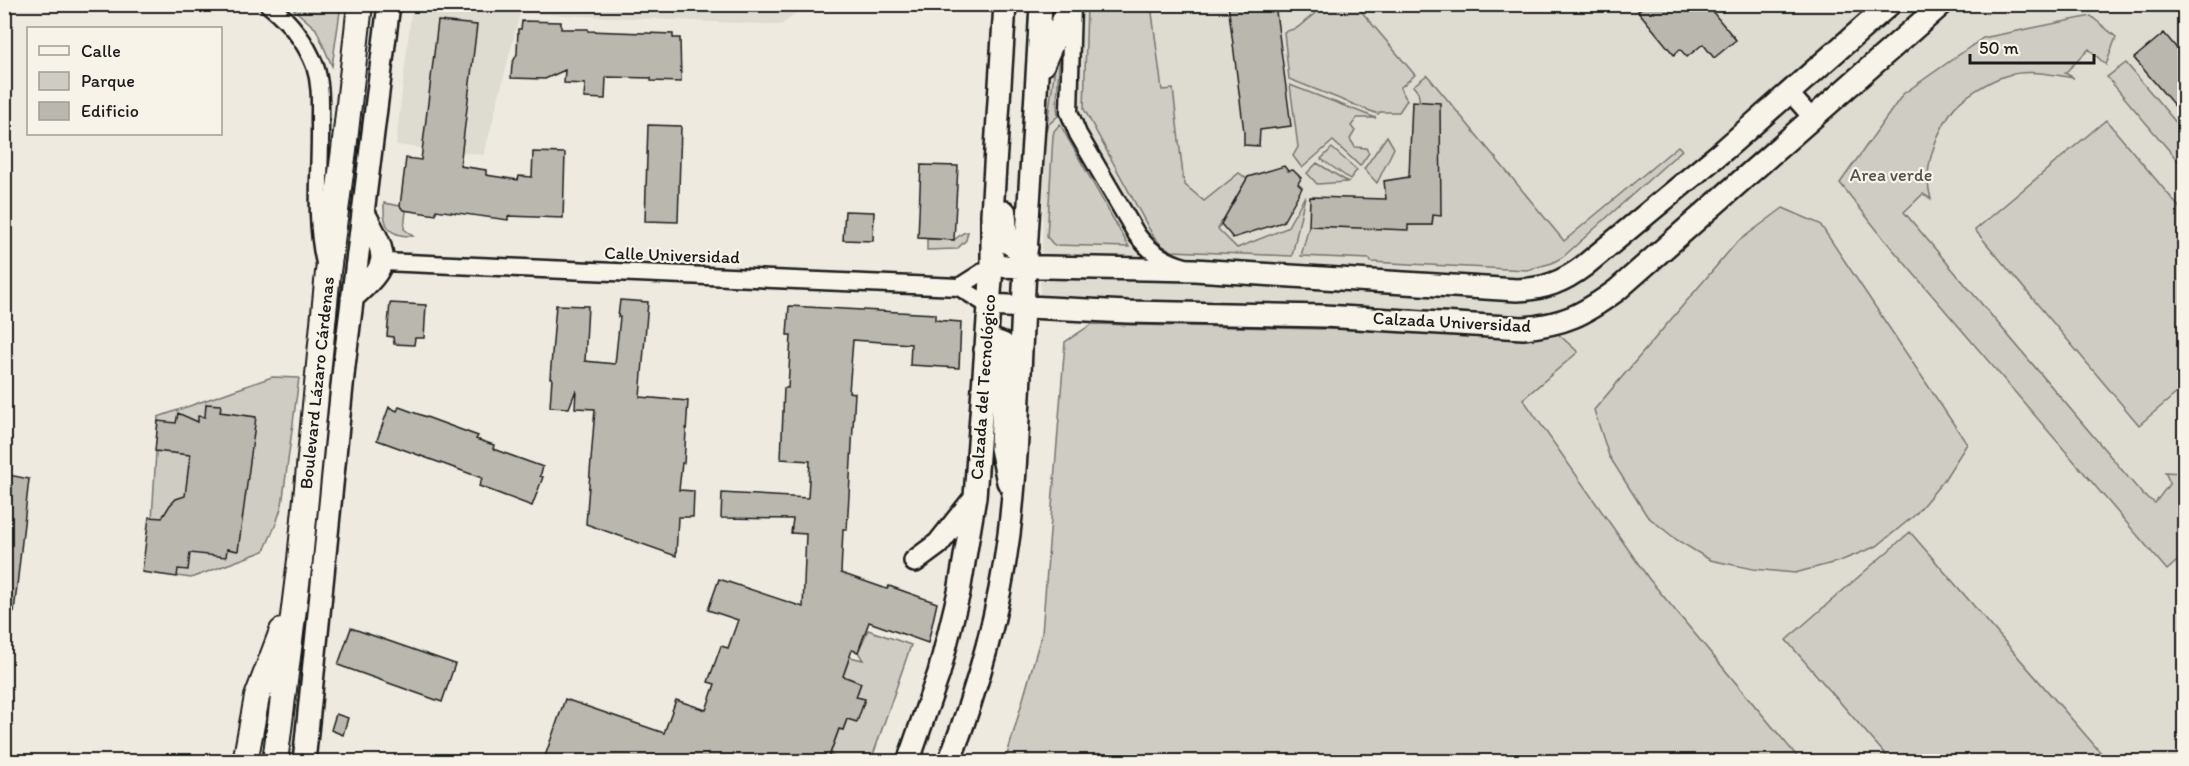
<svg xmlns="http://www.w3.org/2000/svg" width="2189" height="766" font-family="Itim,sans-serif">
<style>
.built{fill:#dedbd1}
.green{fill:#cfccc3;stroke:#767470;stroke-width:1.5}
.building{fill:#bab7af;stroke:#1c1c1c;stroke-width:1.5}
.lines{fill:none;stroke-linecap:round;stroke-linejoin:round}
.minor-casing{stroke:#1c1c1c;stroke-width:21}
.major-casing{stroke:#1c1c1c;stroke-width:26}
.highway-casing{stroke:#1c1c1c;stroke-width:28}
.minor{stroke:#f7f3e8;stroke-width:16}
.major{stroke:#f7f3e8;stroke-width:21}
.highway{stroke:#f7f3e8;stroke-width:24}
.labels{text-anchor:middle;stroke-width:4.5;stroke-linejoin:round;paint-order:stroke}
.park-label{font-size:18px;fill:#52514e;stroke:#f7f3e8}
.street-label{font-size:18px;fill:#1c1c1c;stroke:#f7f3e8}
</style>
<rect width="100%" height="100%" fill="#eeeae0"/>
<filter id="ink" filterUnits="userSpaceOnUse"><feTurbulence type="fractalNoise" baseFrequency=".0167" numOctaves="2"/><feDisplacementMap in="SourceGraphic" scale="12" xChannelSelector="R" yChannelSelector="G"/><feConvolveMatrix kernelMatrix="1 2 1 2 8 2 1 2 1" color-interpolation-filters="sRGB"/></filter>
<g filter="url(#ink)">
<path class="built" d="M412,5H807L781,25L520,13L484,155L396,145Z
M1051,5H2184V761H1791L1197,336L1085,324L1039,321Z"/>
<path class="green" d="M289,5H341L332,66L316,29Z
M1087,5H1151L1162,90L1173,89L1184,184L1204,201L1239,173L1247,179L1218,229L1237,248L1287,228L1305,196L1292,256L1172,251L1161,245L1152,234L1084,109Z
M1325,5H1356L1415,75L1400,88L1407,100L1399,112H1380L1378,114L1289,79L1284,32L1297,28Z
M2091,16L2116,37L2106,65L2089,49L2065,73L2074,78C2051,74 2027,69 2005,76C1989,81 1960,98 1951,112C1935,137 1922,170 1931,199L1923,194L1904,212L2143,495L2155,503L2170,483L2165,472L2184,473V555L2167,570L1884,239L1840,183L1903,94L1983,38Z
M1058,46H1060L1057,103L1058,116L1048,125L1046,131Z
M2126,63L2184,132V168L2107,77Z
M1427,75L1564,241L1678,146L1682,150L1563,257L1552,263L1527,270L1371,262L1370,259L1301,256L1309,226L1432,225L1433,215H1441L1418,92L1413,86Z
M1290,85L1376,118H1357L1351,126L1355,131L1350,139L1355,147L1366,148L1369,153L1360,166L1333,141L1302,168L1293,156L1298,147Z
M2106,120L2184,213V387L2139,425L1975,230Z
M1060,124L1067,137L1129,247L1054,245L1047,237L1053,136L1054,131Z
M1387,136L1394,148L1377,183L1364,169Z
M1332,148L1357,170L1350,179L1321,159Z
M1317,163L1348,182L1317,184L1307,173Z
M384,203L400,206L406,211L404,229L413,236C388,237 383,226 384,203Z
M1783,208L1820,224L1967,444L1944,480L1915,515L1877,546L1840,561L1795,573L1753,569L1710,560L1677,540L1647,516L1609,456L1594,410L1736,243Z
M968,232L966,240L957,249L927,250V239L954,240L963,233Z
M1092,324L1558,334L1578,352L1523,399L1649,579L1801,761L1005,762L1042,633L1065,342Z
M272,377L299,378L282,505L276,524L264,551L191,578L149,572L158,417Z
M1910,532L2108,761H1891L1786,640Z
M868,630L911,645L871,761H831L833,756L830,754L839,729L843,730L847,719L864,699L856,697L861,683L843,676L850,657L863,660L858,652Z"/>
<path class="building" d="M1228,4H1275L1291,126L1260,130L1259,146L1244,145V132Z
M1646,4H1710L1711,10L1736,40L1714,58L1703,44L1687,57L1680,49L1674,55L1638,11Z
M438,21L477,25L460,166L486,170V175L518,180L519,176L532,177L533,152L565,153L563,218L508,216V220L436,210V215L403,210L400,206L406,158L421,160Z
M522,21L561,22V29H588V31L673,34V38H680L681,82L651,81V78L606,77L605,99L584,98L585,84L564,83L565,70L545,79L511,78L512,64L517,54L518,29H521Z
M2164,33L2184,57V117L2134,58Z
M1412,101L1440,103L1441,216L1433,215L1432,225H1408V230L1309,226L1310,197L1386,199L1384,181L1409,177Z
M648,125L681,126L678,222L645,221Z
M921,165L958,166L954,240L918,238Z
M1284,166L1288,171L1293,170L1301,178L1298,184L1302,188L1283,222L1233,238L1221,224L1248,177Z
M845,211L874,212L873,241L843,240Z
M620,300L648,302L640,397L688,401L684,463H682L679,490L694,491L693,517H678L676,556L586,524L595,409L575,408L576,390L569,408L550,407L552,378H550L556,305L588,306L585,361L615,364L620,317H618Z
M390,303L426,305L424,338H415L414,345L394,344L393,337L387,336Z
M789,306L935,314V320L961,322L959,368L910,365L911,344L853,340L849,392L855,393L847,529H843L841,573L887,589L889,586L937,603L928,643L869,622L858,652L852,650L843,676L861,683L856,697L865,699L857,722L847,719L843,730L839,729L827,762H543L565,699L664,733L676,700L706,710L715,684L708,682L721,646L728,648L738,620L708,610L719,579L803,607L806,534L791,533L793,519L721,518L722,493L808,498L810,461L781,459L784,388H788L791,335H787Z
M206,404L221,405L220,412L256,417L238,551L227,549L226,557L190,553L188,570L178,569L177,577L142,572L149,517L162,518L170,505L176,499L185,496L190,455L155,451L158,421L176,423L178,413L198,422V416L205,417Z
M389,407L397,411L399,407L478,436L476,439L494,445L493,449L543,467L540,476L543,477L532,506L479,486L482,478L377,440Z
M4,474L29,479L14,612H4Z
M351,628L455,664L442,702L338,665Z
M336,714L348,718L343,735L331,730Z"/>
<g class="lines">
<g class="minor-casing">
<path id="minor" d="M268,4C288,20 306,42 315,66C321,84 320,102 320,121C321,168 314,216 325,263
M1072,5L1069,112L1078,134L1137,235C1150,252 1164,261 1185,267
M1789,92L1813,119
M383,262L959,287L988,305
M959,287L992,266"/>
</g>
<g class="major-casing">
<path id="major" d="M1043,65L1070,4
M1005,212L1007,242L1015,247H1027
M992,266L1194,270L1517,290C1544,289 1563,282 1584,266L1724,150L1890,4
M352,298C393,262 387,257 363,211
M988,305L1127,312L1324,316L1523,328C1565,324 1583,315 1617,290L1942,4
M985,350L995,341L1003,344L1005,349L1001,448L1008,482
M915,561L938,544L973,500
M304,762L344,366L389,4
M908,762L939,673L959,592L975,497L992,266V214L1005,4
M949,762C978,688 999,612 1009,534C1018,459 1019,383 1023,308C1028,207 1036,106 1041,4"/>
</g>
<g class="highway-casing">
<path id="highway" d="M245,762L257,697L282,631
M275,762L300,560L328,272L344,150L360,4"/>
</g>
<use href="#minor" class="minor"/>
<use href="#major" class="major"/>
<use href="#highway" class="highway"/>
</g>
</g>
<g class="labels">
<g class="park-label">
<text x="1891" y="181">Area verde</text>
</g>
<g class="street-label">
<text transform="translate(672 255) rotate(2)" y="6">Calle Universidad</text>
<text transform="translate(1452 322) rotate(3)" y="6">Calzada Universidad</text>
<text transform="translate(317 383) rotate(-84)" y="6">Boulevard Lázaro Cárdenas</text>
<text transform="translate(983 387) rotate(-86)" y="6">Calzada del Tecnológico</text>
</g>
</g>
<rect width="2189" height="766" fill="none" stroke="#f7f3e8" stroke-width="24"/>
<rect x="12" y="12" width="2165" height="742" fill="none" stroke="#1c1c1c" stroke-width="2" filter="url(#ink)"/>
<rect x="27" y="27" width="195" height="108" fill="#f7f3e8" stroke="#9f9d96" stroke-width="1.5"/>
<rect x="39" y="46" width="30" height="9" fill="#f7f3e8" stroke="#9f9d96" stroke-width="1.5"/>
<text x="81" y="57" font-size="18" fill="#1c1c1c">Calle</text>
<rect x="39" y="72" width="30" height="18" fill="#cfccc3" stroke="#9f9d96" stroke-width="1.5"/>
<text x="81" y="87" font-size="18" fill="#1c1c1c">Parque</text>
<rect x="39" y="102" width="30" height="18" fill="#bab7af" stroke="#9f9d96" stroke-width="1.5"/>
<text x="81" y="117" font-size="18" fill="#1c1c1c">Edificio</text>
<path d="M1970 54v9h124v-9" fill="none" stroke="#1c1c1c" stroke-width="3"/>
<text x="1979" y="54" font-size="18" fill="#1c1c1c" stroke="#f7f3e8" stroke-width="4.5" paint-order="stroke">50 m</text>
</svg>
